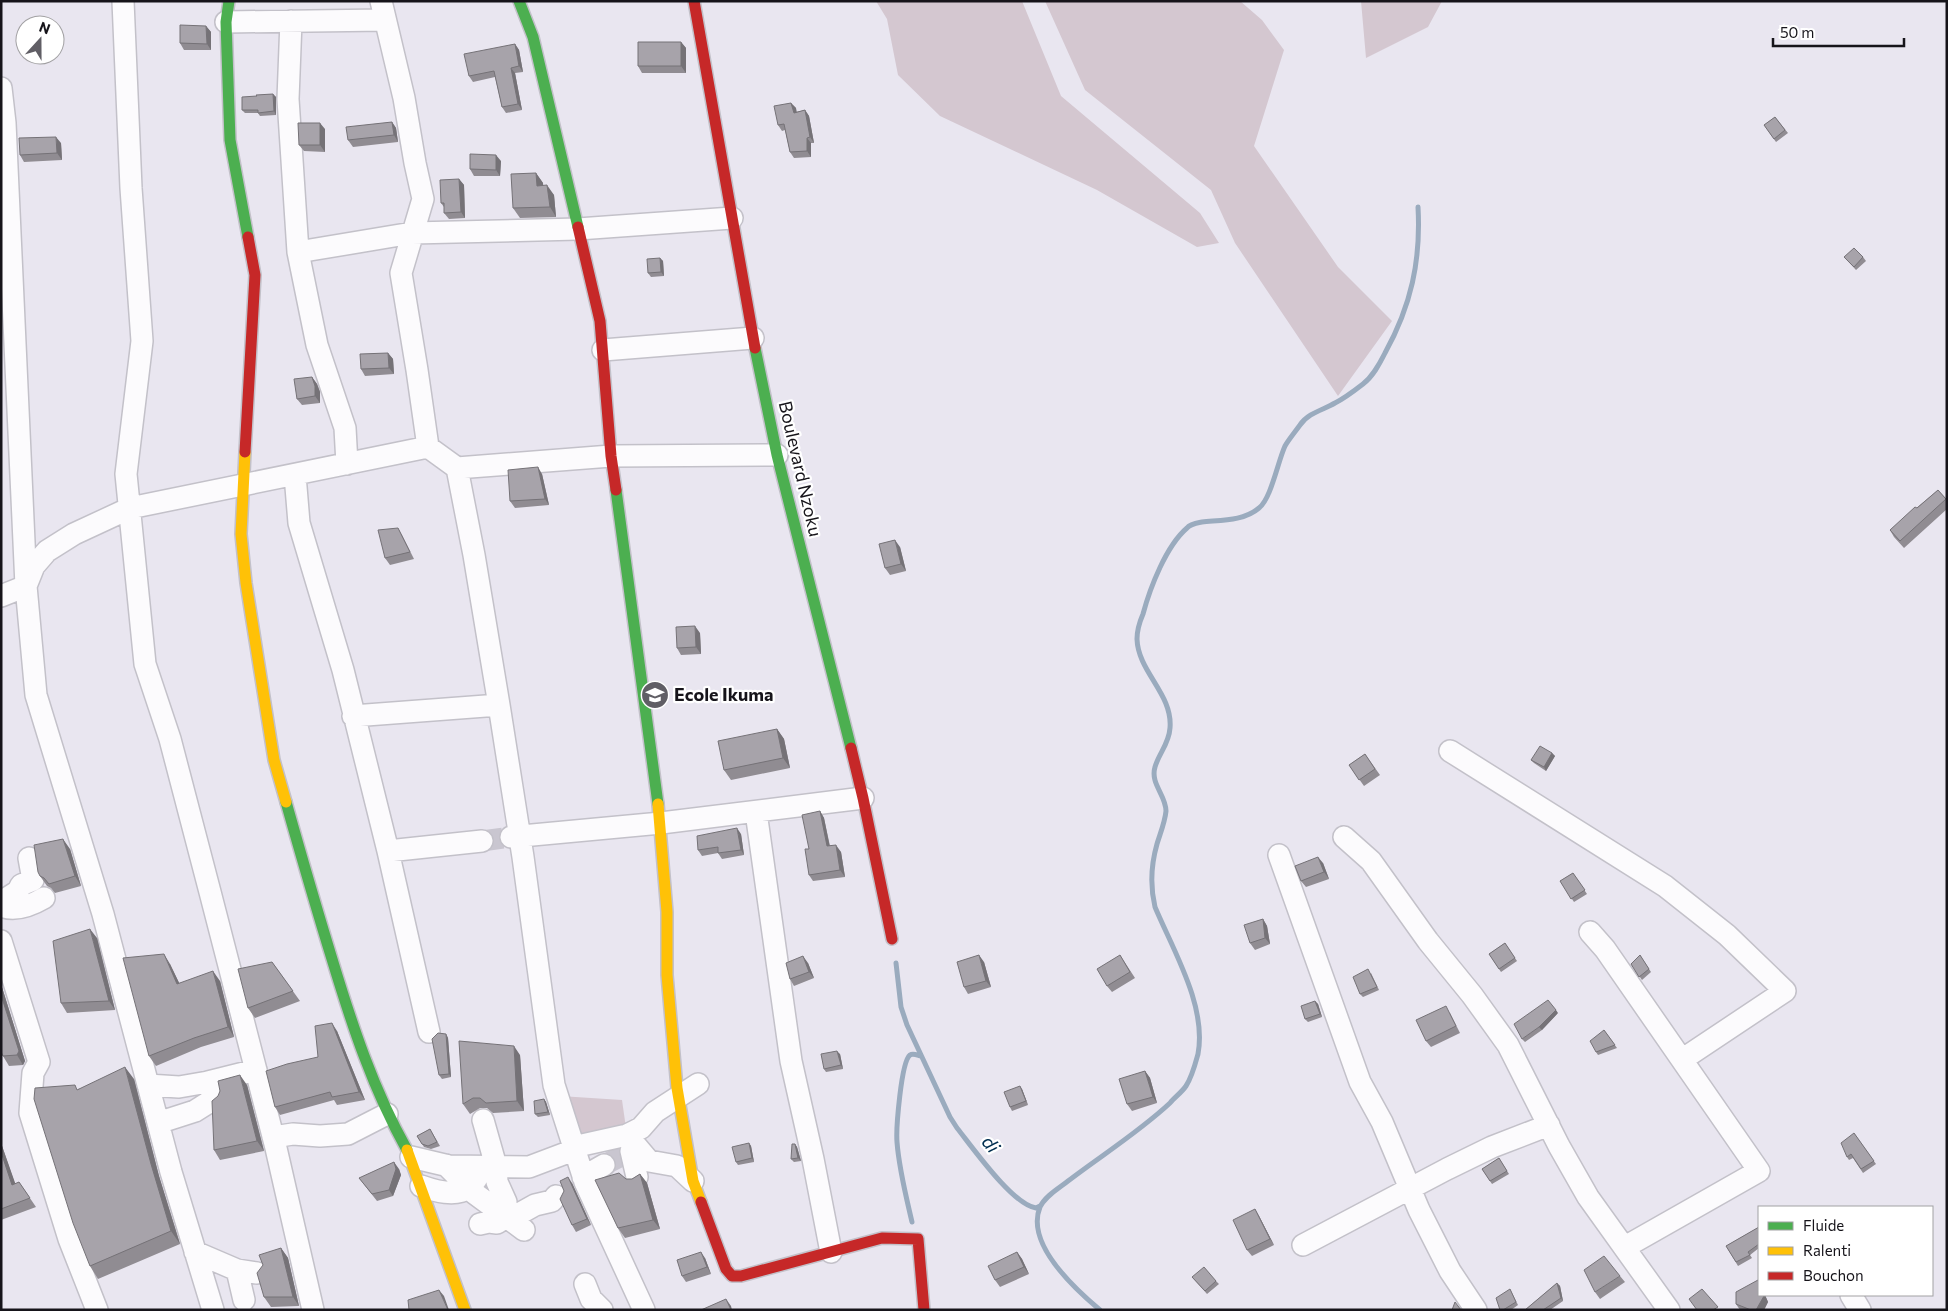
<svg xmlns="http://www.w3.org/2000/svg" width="1948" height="1311" font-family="Commissioner,sans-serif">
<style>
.green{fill:#d4c7d0}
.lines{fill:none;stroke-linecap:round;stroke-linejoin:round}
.stream{stroke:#9aabbe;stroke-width:5}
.street-tunnel{stroke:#c9c6d0;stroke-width:21;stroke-dasharray:21 11;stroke-linecap:butt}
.street-casing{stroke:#c3c1c9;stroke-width:24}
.fast-casing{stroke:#c3c1c9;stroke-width:14}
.slow-casing{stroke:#c3c1c9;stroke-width:14}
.jam-casing{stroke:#c3c1c9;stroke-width:14}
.street{stroke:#fcfbfd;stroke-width:21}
.fast{stroke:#4caf50;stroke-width:11}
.slow{stroke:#ffc107;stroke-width:11}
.jam{stroke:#c62828;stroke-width:11}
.wall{fill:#908c92}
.shaded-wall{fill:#757277}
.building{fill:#a7a3aa;stroke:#757277}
.labels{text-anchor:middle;stroke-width:4.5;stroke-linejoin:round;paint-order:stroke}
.street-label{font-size:18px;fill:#16141a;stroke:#fff}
.poi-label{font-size:18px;font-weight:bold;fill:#16141a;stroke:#fff;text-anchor:start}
.water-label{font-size:19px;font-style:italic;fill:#012f50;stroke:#fff}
</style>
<rect width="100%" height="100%" fill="#e9e6f0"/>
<path class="green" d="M876,1H1022L1061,96L1200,213L1219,243L1197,247L1097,190L940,116L898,75L887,19Z
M1045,1H1240L1262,20L1284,50L1254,146L1338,267L1392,321L1338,396L1235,243L1211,190L1085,90Z
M1361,1H1442L1428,27L1366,58Z
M560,1096L622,1100L627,1135L573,1147Z"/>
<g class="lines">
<path class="stream" d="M896,963L901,1007L907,1025L950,1117L957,1128C973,1148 1013,1205 1036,1208L1040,1206
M912,1222C906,1196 899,1169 897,1142C896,1129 901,1062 910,1055C913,1053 917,1055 921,1056
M1100,1310C1075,1289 1025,1244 1040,1207C1045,1196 1059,1188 1068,1181C1102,1155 1139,1132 1170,1103C1175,1097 1182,1092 1186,1086C1192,1077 1195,1065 1198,1054C1207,1006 1173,950 1155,907C1150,886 1151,865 1157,844C1160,834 1165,822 1166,811C1166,795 1150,784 1155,767C1159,753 1169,744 1170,728C1173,694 1138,672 1137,639C1137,631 1140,621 1143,614C1150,588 1166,546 1187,528C1190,524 1197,523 1202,522C1221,520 1244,521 1259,508C1271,499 1278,461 1285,446C1289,439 1295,432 1300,425C1308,413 1323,410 1335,403C1345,398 1354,391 1363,384C1373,376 1379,365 1385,353C1411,306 1421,261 1418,207"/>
<path class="street-tunnel" d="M482,841L511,837
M604,1165L629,1152"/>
<g class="street-casing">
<path id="street" d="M123,1L131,188L142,341L126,474L145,664L170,739L210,892L276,1148L313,1310
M381,1L404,98L415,163L423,199L401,273L417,370L428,447L457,468L474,555L499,705L523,857L554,1085L585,1182L644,1310
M291,21L288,99L298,252L317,345L345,428L347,464
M226,22L385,20
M1,88L5,123L26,586L36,695L103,914L171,1172L213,1310
M298,252L412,233L578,229L732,218
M603,350L753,338
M457,468L611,456L777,455
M295,475L299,523L343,670L388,851L429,1032
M1,596L26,586L34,566L47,551L74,534L130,508L428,447
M353,716L499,705
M1450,751L1665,886L1727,935L1785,991L1683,1059
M756,812L791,1061L813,1159L831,1252
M511,837L661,823L863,798
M1344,837L1371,861L1428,941L1472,995L1508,1045L1559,1146L1588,1197L1669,1310
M388,851L482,841
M1279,855L1360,1082L1382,1122L1419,1210L1450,1271L1476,1310
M1,902L18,891L21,885L33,880L29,858
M1,906C15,912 32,905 44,898
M1590,932L1605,949L1759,1171L1625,1247
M1,941L39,1062L33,1073L30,1113L69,1239L97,1310
M208,1082L256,1070
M148,1085L179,1087L208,1082L214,1099L195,1111L167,1120L159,1126
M627,1135L649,1161L677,1166L693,1181
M273,1137L293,1134L320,1136L348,1134L387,1114
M573,1147L627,1135L641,1128L655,1112L698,1084
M631,1151L637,1177
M411,1157L449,1166L529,1167L574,1150
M446,1165L474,1193L524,1230
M583,1177L604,1165
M421,1186C435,1191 455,1197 469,1188C472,1186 475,1181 477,1178
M510,1219L535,1205L552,1201L556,1196
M480,1224L489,1222L497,1223L506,1217V1202L497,1182L496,1166L483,1120
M1303,1245L1447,1169L1492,1147L1549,1125
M195,1252L237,1270L257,1273
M237,1270L244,1300
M585,1284L591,1299L602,1310
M1851,1295L1860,1310"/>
</g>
<g class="fast-casing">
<path id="fast" d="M229,1L226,22L230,140L248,237
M519,1L533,37L578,227
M755,348L777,455L851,748
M616,490L658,804
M286,802C301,855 316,907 332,959C352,1025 373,1089 407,1150"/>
</g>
<g class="slow-casing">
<path id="slow" d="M245,452L241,534L246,583L274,760L286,802
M658,804L667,912V975L677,1088L693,1181L701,1202
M407,1150L465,1310"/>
</g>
<g class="jam-casing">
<path id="jam" d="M694,1L755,348
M578,227L600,321L611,456L616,490
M245,452L255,275L248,237
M851,748L863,798L892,939
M701,1202L726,1269L732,1276H741L882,1238L918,1239L924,1310"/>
</g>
<use href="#street" class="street"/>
<use href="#fast" class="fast"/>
<use href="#slow" class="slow"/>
<use href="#jam" class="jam"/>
</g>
<path class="wall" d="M206,26L211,32V50H184L180,43Z
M681,42L686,48V73H642L638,66Z
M515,44L519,50L523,72L515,73L522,110L506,113L502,107L495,77L473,82L469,76Z
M273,94L276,97V115L260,116L258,113H245L242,110L257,96Z
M791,103L796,108V112L805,110L809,116L814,143H811V157L794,158L790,152L785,130L782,131L778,125Z
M1775,117L1788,133L1776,142L1764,125Z
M392,122L396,128L398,142L353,147L348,140Z
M325,129V152L304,151L299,145Z
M61,143L62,160L24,162L20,155Z
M501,161L500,176H474L470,169Z
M536,173L543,183V186L554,195L556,217L520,218L513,208Z
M459,179L464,185L465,218L449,219L444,213V207L441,203Z
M1844,257H1863L1866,261L1856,270Z
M660,258L663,261L664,276L651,277L648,273Z
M388,353L393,359L394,374L365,376L361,369Z
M312,377L317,384L320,392V403L302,405L297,399Z
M542,474L549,505L515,508L510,501Z
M1938,490L1947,500V509L1904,548L1894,537L1890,530Z
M398,528L402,535L414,559L390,565L385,558Z
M900,547L906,571L890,575L885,568Z
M700,633L701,654L681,655L677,648Z
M777,729L784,739L790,768L731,780L724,770Z
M1552,753L1555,756L1546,771L1534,763L1531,760Z
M1365,754L1380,775L1364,786L1349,765Z
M820,811L824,818L830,846L841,852L845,877L813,881L809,875V849Z
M741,834L744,855L722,859L718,853L702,856L698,850Z
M70,849L81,886L55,893L51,888L47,886L40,876Z
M1323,863L1329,879L1306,887L1301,881Z
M1573,873L1587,894L1574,902L1560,881Z
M1263,919L1267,926L1270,944L1255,950L1250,943Z
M97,938L115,1010L67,1013L61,1003Z
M1505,943L1517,961L1501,972L1489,954Z
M1120,955L1135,978L1112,992L1107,986Z
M1640,955L1651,972L1642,980L1631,964Z
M272,962L300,1001L255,1018L248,1008Z
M984,962L991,987L968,994L964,987Z
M808,963L814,978L794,986L790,979Z
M170,964L179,983L220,981L234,1037L201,1047L156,1066L149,1056Z
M1371,973L1379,990L1363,997L1360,994Z
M1,984L25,1061L23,1065L9,1066L3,1056Z
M1315,1001L1318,1004L1322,1017L1308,1022L1305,1019Z
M1450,1013L1460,1033L1431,1047L1426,1041Z
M1558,1013L1542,1030L1525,1042L1522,1039Z
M1604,1030L1617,1048L1598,1055L1596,1052Z
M337,1031L365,1100L337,1105L334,1100L280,1115L275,1107L318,1057Z
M446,1034L448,1038L451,1077L442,1079L439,1075Z
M840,1054L843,1069L826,1072L824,1069Z
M520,1055L524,1111L493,1113L487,1108H480L470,1114L463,1104Z
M1145,1071L1150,1078L1157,1103L1132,1111L1127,1104Z
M134,1079L159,1176L180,1244L98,1279L90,1266L78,1089Z
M247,1085L264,1151L220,1160L214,1150Z
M1022,1089L1028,1105L1012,1111L1010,1107Z
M544,1099L546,1102L550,1115L538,1117L535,1114Z
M430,1129L440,1146L431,1149L424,1147L417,1136Z
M1854,1133L1876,1164L1863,1173L1853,1158L1849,1160L1847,1157Z
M1,1143L15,1184L19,1182L36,1207L1,1220Z
M749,1143L751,1146L754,1162L738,1165L736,1162Z
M795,1144L797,1147L801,1161L794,1162L791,1159Z
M1499,1158L1509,1174L1492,1184L1482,1169Z
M399,1169L401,1175L393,1196L377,1201L359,1178Z
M640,1174L647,1183L660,1229L625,1238L618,1228L626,1179H632Z
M572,1183L591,1225L576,1232L572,1225L564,1191Z
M1255,1209L1259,1216L1274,1245L1252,1256L1247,1250Z
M1759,1227V1248L1750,1255L1752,1258L1738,1266L1726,1246Z
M281,1248L288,1258L299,1306L271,1307L264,1297Z
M1017,1252L1022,1259L1029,1274L1000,1287L995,1280Z
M705,1258L711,1274L686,1282L682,1276Z
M1620,1276L1625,1282L1600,1299L1595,1292Z
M1192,1277L1216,1281L1219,1284L1207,1294Z
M1758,1280L1759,1283V1295H1765L1768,1302L1764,1310H1740L1736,1304Z
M1557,1283L1560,1286L1563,1301L1550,1310H1525Z
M1510,1289L1518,1305L1511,1310H1500Z"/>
<path class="shaded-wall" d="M206,26L211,32V50L207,44Z
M681,42L686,48V73L681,66Z
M515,44L519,50L523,72L519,66Z
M511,68L515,73L522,110L518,104Z
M273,94L276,97V115L274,111Z
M791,103L796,108L798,118L794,113Z
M805,110L809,116L814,143L810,137Z
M392,122L396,128L398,142L394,135Z
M320,123L325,129V152L320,145Z
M56,137L61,143L62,160L57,153Z
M807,138L811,143V157L807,151Z
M496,155L501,161L500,176L496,170Z
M536,173L543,183L544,196L537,186Z
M459,179L464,185L465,218L461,212Z
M547,185L554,195L556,217L550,207Z
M660,258L663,261L664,276L661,272Z
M388,353L393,359L394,374L389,368Z
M312,377L317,384L320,392V403L315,396Z
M538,467L542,474L549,505L545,499Z
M895,540L900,547L906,571L901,564Z
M695,626L700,633L701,654L696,647Z
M777,729L784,739L790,768L783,758Z
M1552,753L1555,756L1546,771L1544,767Z
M820,811L824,818L831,853L827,846Z
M737,828L741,834L744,855L741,850Z
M63,839L70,849L81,886L75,876Z
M836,845L841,852L845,877L840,870Z
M1318,857L1323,863L1329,879L1324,872Z
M1263,919L1267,926L1270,944L1265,938Z
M90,929L97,938L115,1010L109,1001Z
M164,954L170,964L184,993L177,984Z
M979,955L984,962L991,987L986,981Z
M803,956L808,963L814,978L809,972Z
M213,971L220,981L234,1037L228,1027Z
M1,984L25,1061L23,1065L17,1055L1,995Z
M1315,1001L1318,1004L1322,1017L1320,1014Z
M1556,1010L1558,1013L1542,1030L1539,1027Z
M332,1023L337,1031L365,1100L359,1092Z
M446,1034L448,1038L451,1077L449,1074Z
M514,1046L520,1055L524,1111L517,1101Z
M837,1051L840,1054L843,1069L841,1065Z
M125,1067L134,1079L159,1176L180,1244L171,1231L151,1164Z
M1145,1071L1150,1078L1157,1103L1153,1097Z
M240,1075L247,1085L264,1151L257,1141Z
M1020,1086L1022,1089L1028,1105L1026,1101Z
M544,1099L546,1102L550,1115L548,1112Z
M1,1143L19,1194L12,1185L1,1152Z
M749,1143L751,1146L754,1162L752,1158Z
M795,1144L797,1147L801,1161L798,1158Z
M394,1162L399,1169L401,1175L393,1196L389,1190Z
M640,1174L647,1183L660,1229L653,1220Z
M568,1177L572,1183L591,1225L587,1219Z
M1255,1209L1259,1216L1274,1245L1270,1239Z
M281,1248L288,1258L299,1306L293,1297Z
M701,1252L705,1258L711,1274L707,1267Z
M1017,1252L1022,1259L1029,1274L1024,1267Z
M1557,1283L1560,1286L1563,1301L1561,1298Z
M439,1290L444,1296L449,1310H448Z
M1764,1295H1765L1768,1302L1764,1310H1756Z
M726,1299L731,1306L732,1310H731Z"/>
<path class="building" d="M180,25L206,26L207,44L180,43Z
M638,42H681V66H638Z
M515,44L519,66L511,68L518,104L502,107L494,71L469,76L464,54Z
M273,94L274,111L258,113V110H242V97L257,96L256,95Z
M791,103L794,113L805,110L810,137L807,138V151L790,152L784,124L778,125L774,106Z
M1775,117L1785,130L1774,139L1764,125Z
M392,122L394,135L348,140L346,127Z
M298,123H320V145H299Z
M56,137L57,153L20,155L19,138Z
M470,154L496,155V170L470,169Z
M536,173L537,186L547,185L550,207L513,208L511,174Z
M459,179L461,212L444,213V203H441L440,180Z
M1854,248L1863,257L1854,267L1844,257Z
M660,258L661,272L648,273L647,259Z
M388,353L389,368L361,369L360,354Z
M312,377L315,386V396L297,399L294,379Z
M538,467L545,499L510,501L508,470Z
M1938,490L1946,499L1900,541L1890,530L1915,507L1917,508Z
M398,528L410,552L385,558L378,530Z
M895,540L901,564L885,568L879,544Z
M695,626L696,647L677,648L676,627Z
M777,729L783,758L724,770L718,741Z
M1540,746L1552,753L1544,767L1531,760Z
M1365,754L1375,769L1359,780L1349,765Z
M820,811L827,846L836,845L840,870L809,875L805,849H809L802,815Z
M737,828L741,850L718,853V847L698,850L697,836Z
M63,839L75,876L49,884L44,878L40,876L38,872L34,845Z
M1318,857L1324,872L1301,881L1295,866Z
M1573,873L1585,890L1571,899L1560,881Z
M1263,919L1265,938L1250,943L1244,925Z
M90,929L109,1001L61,1003L53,941Z
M1505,943L1515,958L1499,969L1489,954Z
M164,954L177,984L213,971L228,1027L194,1038L149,1056L123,958Z
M979,955L986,981L964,987L957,962Z
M1120,955L1130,972L1107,986L1097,969Z
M1640,955L1649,969L1639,977L1631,964Z
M803,956L809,972L790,979L786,963Z
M272,962L293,991L248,1008L238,969Z
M1368,969L1377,987L1360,994L1353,977Z
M1,995L19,1051L17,1055L3,1056L1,1052Z
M1548,1000L1556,1010L1539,1027L1522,1039L1514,1024Z
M1315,1001L1320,1014L1305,1019L1301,1006Z
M1446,1006L1456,1026L1426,1041L1416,1020Z
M332,1023L359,1092L332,1097L330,1092L275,1107L266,1071L287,1064L318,1057L315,1026Z
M1604,1030L1615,1045L1596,1052L1590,1041Z
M438,1033L446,1034L449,1074L439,1075L432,1039Z
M459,1041L514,1046L517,1101L486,1103L480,1098H473L463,1104Z
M837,1051L841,1065L824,1069L821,1054Z
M125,1067L151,1164L171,1231L90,1266L73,1223L34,1099L35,1088L75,1085L77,1090Z
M1145,1071L1153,1097L1127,1104L1119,1079Z
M240,1075L257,1141L214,1150L212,1101L218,1096L220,1091L218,1081Z
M1020,1086L1026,1101L1010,1107L1004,1092Z
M544,1099L548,1112L535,1114L534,1101Z
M430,1129L437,1142L428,1146L422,1144L417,1136Z
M1854,1133L1874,1161L1861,1169L1851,1154L1847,1157L1841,1143Z
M749,1143L752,1158L736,1162L732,1147Z
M792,1144H795L798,1158L791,1159Z
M1,1152L12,1185L19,1182L30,1198L1,1209Z
M1499,1158L1507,1171L1490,1181L1482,1169Z
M394,1162L396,1169L389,1190L372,1194L359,1178Z
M619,1173L626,1179H632L640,1174L653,1220L618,1228L595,1180Z
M568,1177L587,1219L572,1225L560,1199L564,1191L560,1181Z
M1255,1209L1270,1239L1247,1250L1233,1220Z
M1759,1227V1244L1748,1252L1750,1255L1736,1262L1726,1246Z
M281,1248L293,1297H264L257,1273L263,1265L259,1255Z
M701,1252L707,1267L682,1276L677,1260Z
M1017,1252L1024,1267L995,1280L988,1266Z
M1604,1256L1620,1276L1595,1292L1584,1270Z
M1204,1267L1216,1281L1205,1291L1192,1277Z
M1758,1280L1759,1284V1295H1764V1296L1756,1310H1751L1736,1304V1292Z
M1557,1283L1561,1298L1543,1310H1525Z
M1510,1289L1516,1302L1503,1310H1500L1496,1298Z
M1702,1289L1718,1307L1713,1310H1697L1689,1299Z
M439,1290L448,1310H409L408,1300Z
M726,1299L731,1310H701Z
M1455,1302L1461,1310H1452Z"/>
<defs>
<g id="school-disc" transform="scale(1.4375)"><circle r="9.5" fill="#605e65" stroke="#fff"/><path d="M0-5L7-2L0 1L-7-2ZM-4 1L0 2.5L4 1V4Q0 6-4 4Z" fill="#fff"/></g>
</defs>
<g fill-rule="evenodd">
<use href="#school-disc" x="655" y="695"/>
</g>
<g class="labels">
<g class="street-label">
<text transform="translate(800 469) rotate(77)" y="6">Boulevard Nzoku</text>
</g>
<g class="poi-label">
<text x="674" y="701">Ecole Ikuma</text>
</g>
<g class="water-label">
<text transform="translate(991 1144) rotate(51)" y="7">di</text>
</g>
</g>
<rect width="1948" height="1311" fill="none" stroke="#16141a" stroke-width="5"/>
<rect x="1758" y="1206" width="175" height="90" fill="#ffffff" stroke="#a2a1a3"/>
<rect x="1768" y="1222" width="25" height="8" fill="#4caf50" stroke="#a2a1a3"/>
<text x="1803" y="1231" font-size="15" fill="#16141a">Fluide</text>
<rect x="1768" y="1247" width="25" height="8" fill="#ffc107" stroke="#a2a1a3"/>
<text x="1803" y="1256" font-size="15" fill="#16141a">Ralenti</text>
<rect x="1768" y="1272" width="25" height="8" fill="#c62828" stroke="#a2a1a3"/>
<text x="1803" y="1281" font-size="15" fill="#16141a">Bouchon</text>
<g transform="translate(40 40) rotate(21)"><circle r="24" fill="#ffffff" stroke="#a2a1a3"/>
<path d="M0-4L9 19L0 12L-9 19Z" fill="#605e65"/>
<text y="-8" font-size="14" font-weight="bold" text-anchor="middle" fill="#16141a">N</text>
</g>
<path d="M1773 38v8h131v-8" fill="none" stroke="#16141a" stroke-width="2.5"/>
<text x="1780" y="38" font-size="15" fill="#16141a" stroke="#ffffff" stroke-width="4" paint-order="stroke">50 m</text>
</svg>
